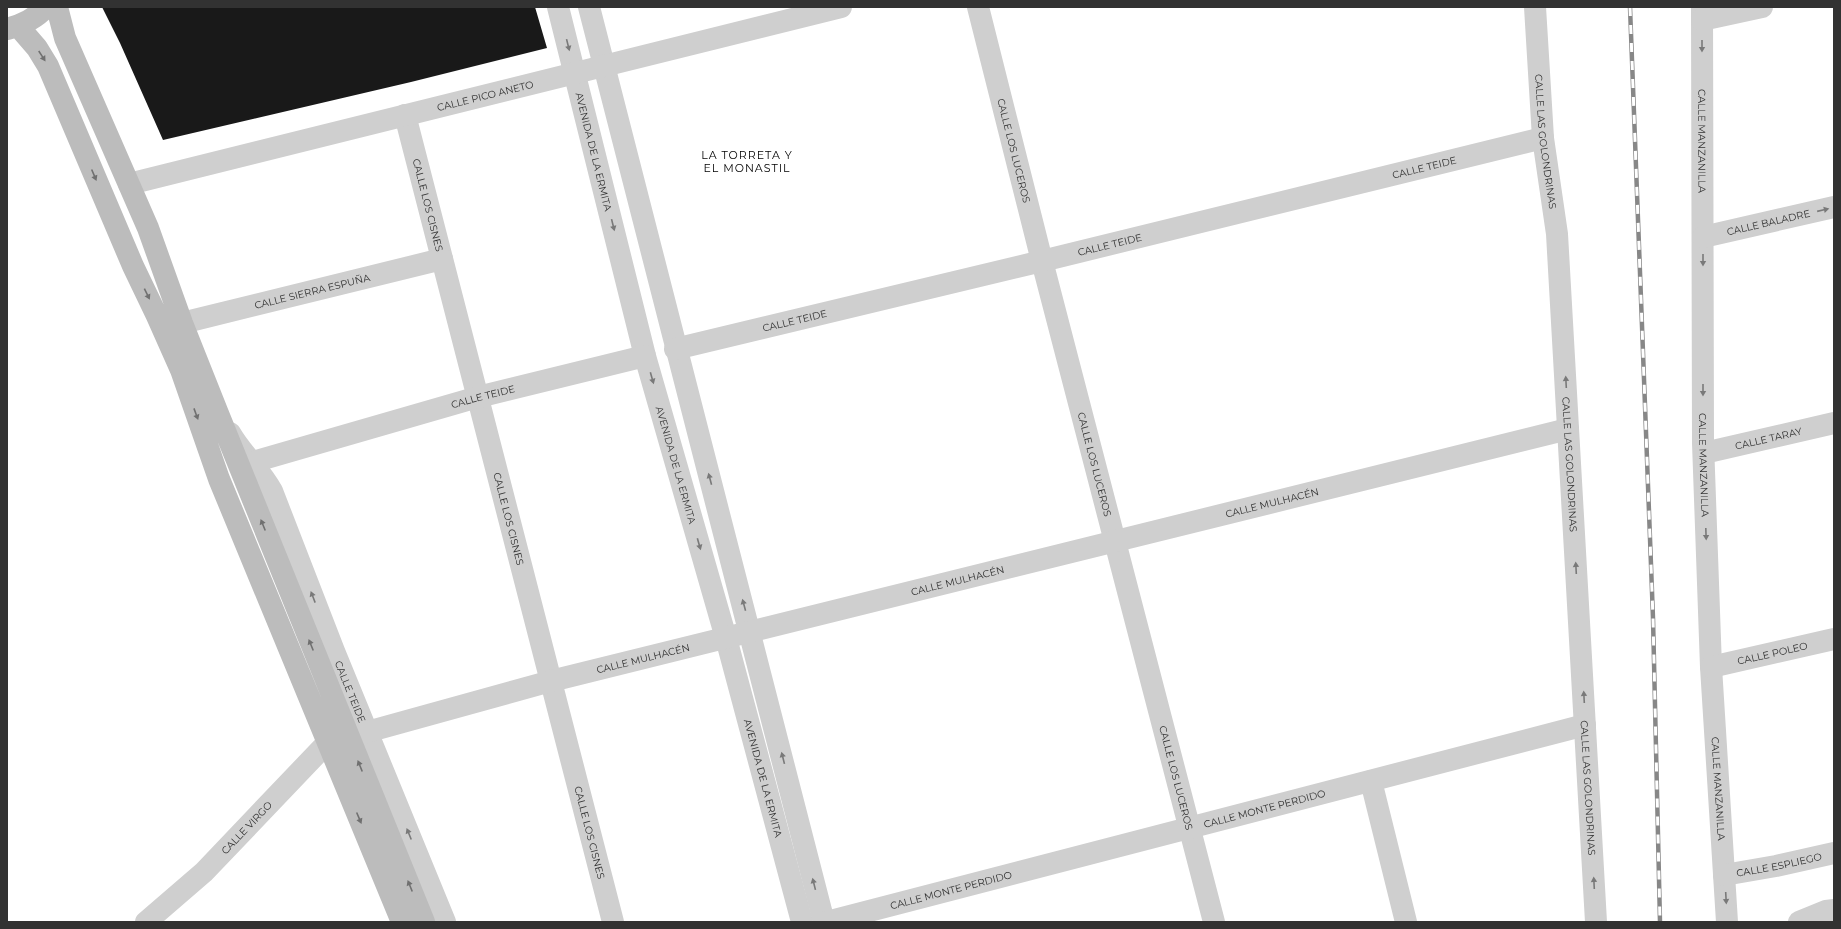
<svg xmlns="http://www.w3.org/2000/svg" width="1841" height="929" font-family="Montserrat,sans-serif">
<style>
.building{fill:#191919}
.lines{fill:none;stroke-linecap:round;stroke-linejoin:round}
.street{stroke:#cfcfcf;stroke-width:22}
.secondary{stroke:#bcbcbc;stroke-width:22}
.rail-casing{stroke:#878787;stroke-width:4.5}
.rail{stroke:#fff;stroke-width:3;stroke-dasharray:9;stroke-linecap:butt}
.oneway{fill:#797979}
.oneway2{fill:#707070}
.labels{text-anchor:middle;stroke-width:4;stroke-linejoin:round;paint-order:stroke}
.street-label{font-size:10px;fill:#323232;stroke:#fff}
.neighbourhood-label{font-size:11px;letter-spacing:1px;fill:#000;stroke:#fff}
</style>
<rect width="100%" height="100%" fill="#fff"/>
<path class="building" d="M102,7H535L547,48L411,82L163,140L120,43Z"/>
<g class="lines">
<g class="street">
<path id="s1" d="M558,7L645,356L726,638L802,922"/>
<path d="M589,7C665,312 747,617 824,922"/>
<path id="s2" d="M978,7L1042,261L1214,922"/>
<path id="s3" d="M1535,7L1543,138L1557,234L1596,922"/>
<path id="s4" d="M1702,7L1703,443L1711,667L1727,922"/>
<path d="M1702,20L1762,7"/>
<path id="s5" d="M405,115L613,922"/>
<path id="s6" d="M129,184L841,7"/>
<path id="s7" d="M1703,237L1834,207"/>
<path id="s8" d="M182,323L442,259"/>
<path id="s9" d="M675,349L1042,261L1543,138"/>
<path id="s10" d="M230,433C242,454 260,469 272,491L334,651L445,922"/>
<path id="s11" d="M1704,453L1834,423"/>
<path id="s12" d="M253,462L478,397L645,356"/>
<path id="s13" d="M1711,667L1834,639"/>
<path d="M1371,781L1406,922"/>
<path id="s14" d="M1724,875L1776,866L1834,853"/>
<path id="s15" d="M146,922L204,872L327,743L551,681L1568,429"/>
<path id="s16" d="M827,922L1585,725"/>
<path d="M1799,922L1826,911L1834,910"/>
</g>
<path class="secondary" d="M57,7L65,38L148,228L182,323L217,411L424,922
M18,26L37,48L48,66L133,266L157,316L181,370L219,479L402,922
M7,29C22,25 36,18 46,7"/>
<g class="rail-casing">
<path id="rail" d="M1630,7L1653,618L1660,922"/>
</g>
<use href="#rail" class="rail"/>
</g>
<defs><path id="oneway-solid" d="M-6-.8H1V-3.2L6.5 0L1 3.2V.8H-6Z"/></defs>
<g class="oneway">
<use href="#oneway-solid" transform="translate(568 45) rotate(76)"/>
<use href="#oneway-solid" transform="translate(1702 46) rotate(90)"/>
<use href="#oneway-solid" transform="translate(1823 210) rotate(-13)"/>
<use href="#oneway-solid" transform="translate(613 225) rotate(76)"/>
<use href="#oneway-solid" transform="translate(1703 260) rotate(90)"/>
<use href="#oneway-solid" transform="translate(652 378) rotate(74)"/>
<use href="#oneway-solid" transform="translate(1566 382) rotate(-93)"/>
<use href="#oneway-solid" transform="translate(1703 390) rotate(90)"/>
<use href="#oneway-solid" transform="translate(710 479) rotate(-105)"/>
<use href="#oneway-solid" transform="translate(1706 534) rotate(88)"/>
<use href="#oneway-solid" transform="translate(699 544) rotate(74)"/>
<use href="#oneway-solid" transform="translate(1576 568) rotate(-93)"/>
<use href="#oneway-solid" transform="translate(313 597) rotate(-111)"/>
<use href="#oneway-solid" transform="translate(744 605) rotate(-105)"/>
<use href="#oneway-solid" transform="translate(1584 697) rotate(-93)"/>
<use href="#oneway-solid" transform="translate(783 758) rotate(-104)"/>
<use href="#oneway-solid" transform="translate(409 834) rotate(-112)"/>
<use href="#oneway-solid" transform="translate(1594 883) rotate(-93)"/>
<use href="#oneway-solid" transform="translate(814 884) rotate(-104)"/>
<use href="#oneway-solid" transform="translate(1726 898) rotate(87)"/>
</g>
<g class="oneway2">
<use href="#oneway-solid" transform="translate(42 56) rotate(57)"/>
<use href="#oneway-solid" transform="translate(94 175) rotate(67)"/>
<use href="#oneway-solid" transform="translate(147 294) rotate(64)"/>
<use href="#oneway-solid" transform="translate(196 414) rotate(70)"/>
<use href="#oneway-solid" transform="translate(263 525) rotate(-112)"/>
<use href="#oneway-solid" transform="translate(311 645) rotate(-112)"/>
<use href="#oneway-solid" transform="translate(360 766) rotate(-112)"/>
<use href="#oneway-solid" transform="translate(359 818) rotate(67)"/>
<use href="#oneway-solid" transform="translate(410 886) rotate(-112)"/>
</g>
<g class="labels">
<g class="street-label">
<text dy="4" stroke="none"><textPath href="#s6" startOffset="367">CALLE PICO ANETO</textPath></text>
<text dy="4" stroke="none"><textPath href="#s3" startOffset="135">CALLE LAS GOLONDRINAS</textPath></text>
<text dy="4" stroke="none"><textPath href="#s4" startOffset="134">CALLE MANZANILLA</textPath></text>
<text dy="4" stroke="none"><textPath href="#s2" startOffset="148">CALLE LOS LUCEROS</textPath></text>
<text dy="4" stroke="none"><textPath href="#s1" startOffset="149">AVENIDA DE LA ERMITA</textPath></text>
<text dy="4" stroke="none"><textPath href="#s9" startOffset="771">CALLE TEIDE</textPath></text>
<text dy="4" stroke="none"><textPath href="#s5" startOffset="93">CALLE LOS CISNES</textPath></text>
<text dy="4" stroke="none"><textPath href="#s7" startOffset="67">CALLE BALADRE</textPath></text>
<text dy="4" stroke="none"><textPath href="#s9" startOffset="447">CALLE TEIDE</textPath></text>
<text dy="4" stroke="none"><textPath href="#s8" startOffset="134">CALLE SIERRA ESPUÑA</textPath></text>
<text dy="4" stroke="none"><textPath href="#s9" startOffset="123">CALLE TEIDE</textPath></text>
<text dy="4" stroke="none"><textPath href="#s12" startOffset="239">CALLE TEIDE</textPath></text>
<text dy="4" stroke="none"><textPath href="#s11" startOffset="66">CALLE TARAY</textPath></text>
<text dy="4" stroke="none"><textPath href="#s3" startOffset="459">CALLE LAS GOLONDRINAS</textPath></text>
<text dy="4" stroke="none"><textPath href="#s1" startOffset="473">AVENIDA DE LA ERMITA</textPath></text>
<text dy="4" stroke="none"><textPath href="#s2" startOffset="472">CALLE LOS LUCEROS</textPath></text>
<text dy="4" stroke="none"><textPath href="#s4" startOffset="458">CALLE MANZANILLA</textPath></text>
<text dy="4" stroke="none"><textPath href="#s15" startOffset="1230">CALLE MULHACÉN</textPath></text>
<text dy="4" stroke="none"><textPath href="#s5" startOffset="417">CALLE LOS CISNES</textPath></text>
<text dy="4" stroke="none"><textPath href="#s15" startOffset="906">CALLE MULHACÉN</textPath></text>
<text dy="4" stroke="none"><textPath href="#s13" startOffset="63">CALLE POLEO</textPath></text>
<text dy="4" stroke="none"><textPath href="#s15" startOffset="582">CALLE MULHACÉN</textPath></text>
<text dy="4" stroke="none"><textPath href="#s10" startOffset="287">CALLE TEIDE</textPath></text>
<text dy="4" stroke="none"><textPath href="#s1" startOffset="798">AVENIDA DE LA ERMITA</textPath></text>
<text dy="4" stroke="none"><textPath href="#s2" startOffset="796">CALLE LOS LUCEROS</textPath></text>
<text dy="4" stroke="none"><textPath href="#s3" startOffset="783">CALLE LAS GOLONDRINAS</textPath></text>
<text dy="4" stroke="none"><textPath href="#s4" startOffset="782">CALLE MANZANILLA</textPath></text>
<text dy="4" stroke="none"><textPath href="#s16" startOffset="452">CALLE MONTE PERDIDO</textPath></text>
<text dy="4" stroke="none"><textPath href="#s15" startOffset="138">CALLE VIRGO</textPath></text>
<text dy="4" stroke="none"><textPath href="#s5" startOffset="741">CALLE LOS CISNES</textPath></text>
<text dy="4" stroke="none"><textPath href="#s14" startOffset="56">CALLE ESPLIEGO</textPath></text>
<text dy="4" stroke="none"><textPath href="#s16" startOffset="128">CALLE MONTE PERDIDO</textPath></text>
</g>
<g class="neighbourhood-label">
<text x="747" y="159">LA TORRETA Y<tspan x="747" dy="13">EL MONASTIL</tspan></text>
</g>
</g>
<rect width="1841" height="929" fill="none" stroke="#323232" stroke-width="16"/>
</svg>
